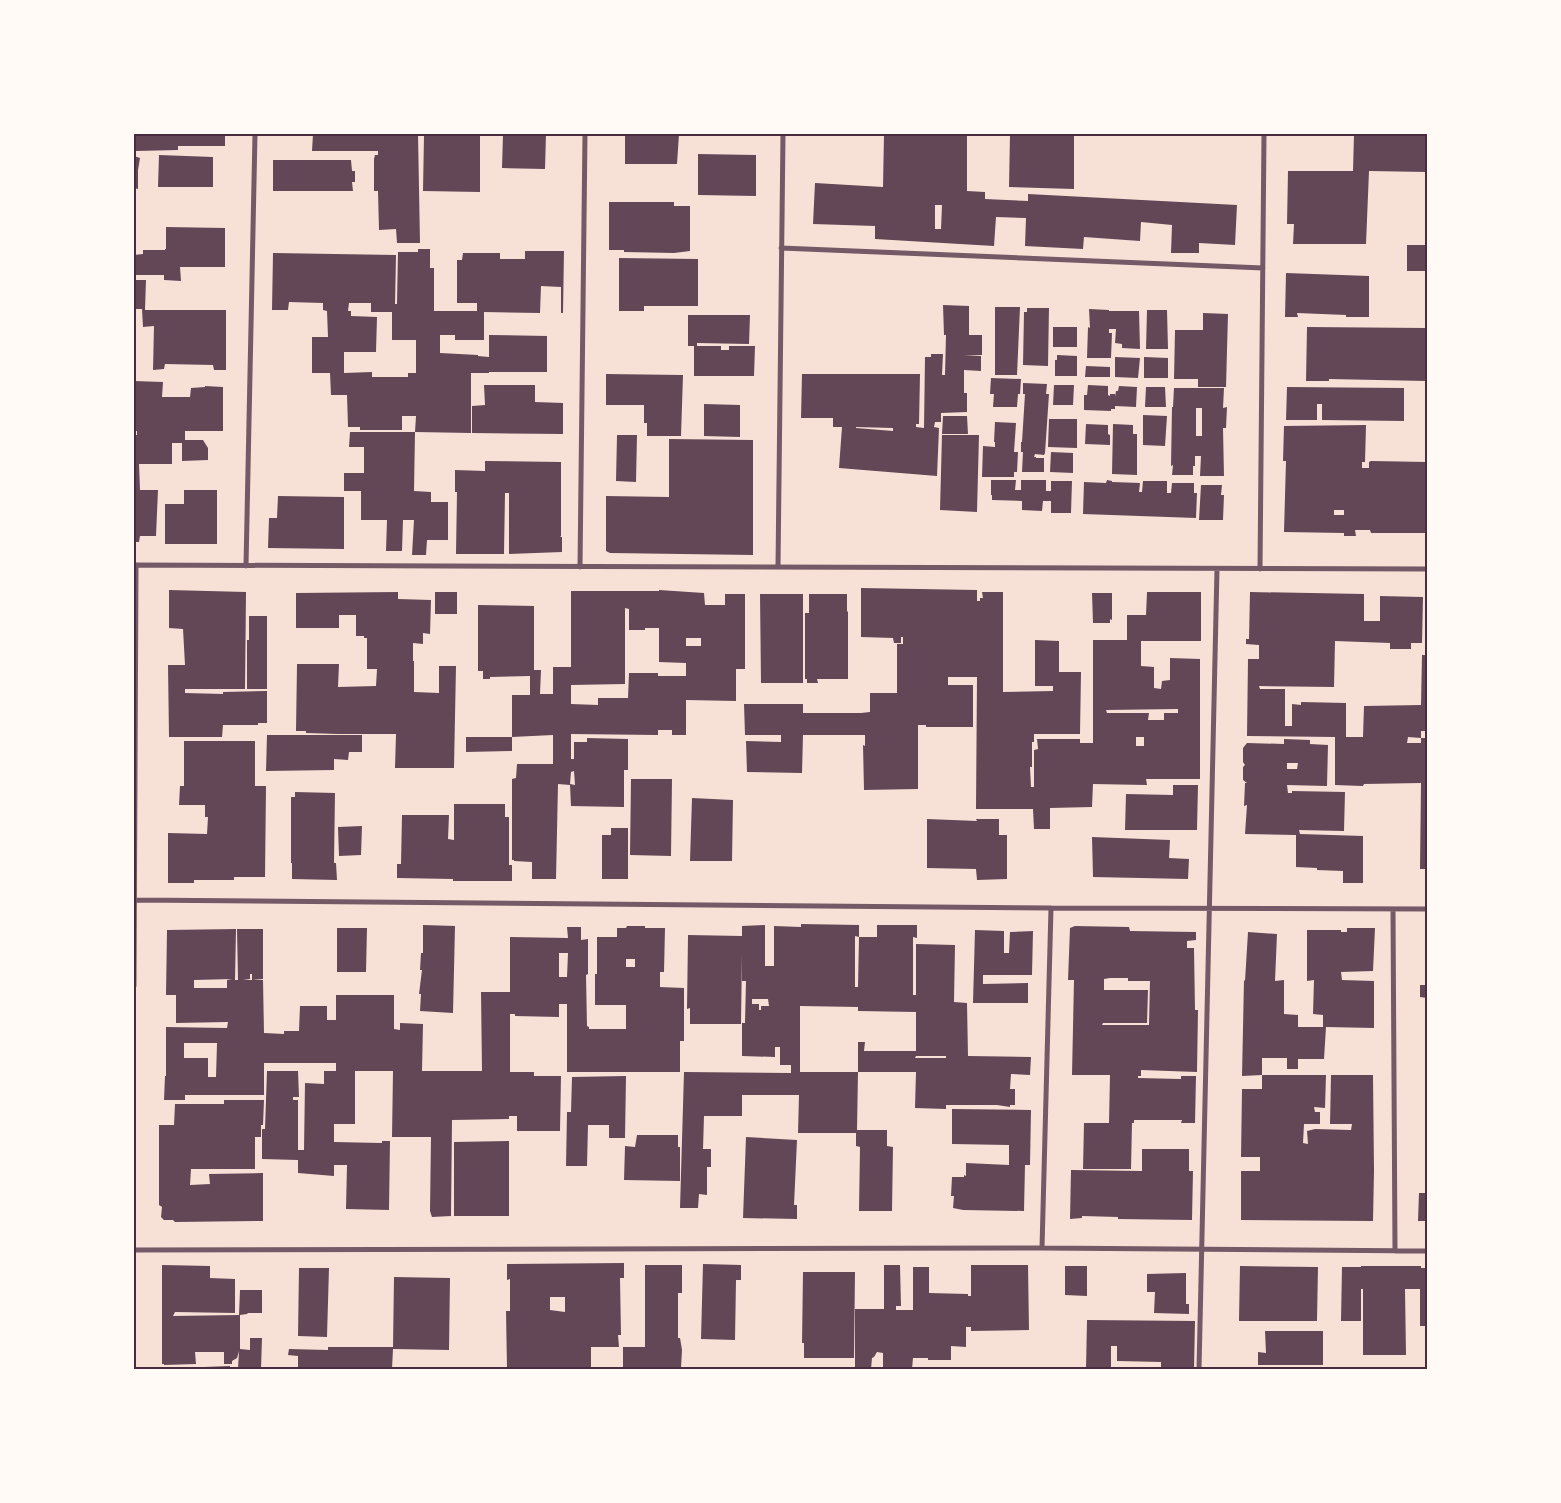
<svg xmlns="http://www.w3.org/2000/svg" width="1561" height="1503" font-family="Mulish,sans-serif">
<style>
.building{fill:#644757;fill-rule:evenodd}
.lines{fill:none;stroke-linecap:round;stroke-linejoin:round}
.minor{stroke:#755966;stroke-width:5}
.neatline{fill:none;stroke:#4a2c40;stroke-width:2}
</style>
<rect width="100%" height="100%" fill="#f7e1d7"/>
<path class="building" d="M134,134H225V146H178V150L136,151V152H134Z
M313,134H418L420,243H397L396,229L379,230L378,191H374V159L375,155H378V151H312Z
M503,134H546L545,169L502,168Z
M625,134H679L677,164H625Z
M884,134H967V191L985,192V199L1028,201V194L1237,205L1235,245L1199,243V253H1171L1172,225L1141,222L1140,241L1084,237L1083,249L1025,246L1026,218L996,217L994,246L875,239V226L813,224L815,183L883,187ZM935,205H942L941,229H935Z
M1010,134H1074V189L1009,187Z
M1354,134H1427V172L1369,171L1366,244H1293L1294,224H1287L1288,171H1353Z
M424,135L480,136V192L423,191Z
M698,154L756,155V196L698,195Z
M159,155L213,157V187H158Z
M134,156L140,158L138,170V189L134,188Z
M273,160H351L352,171H355V182H352L353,191H273Z
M609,202H674V206H690V251L674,253L624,252V250H609Z
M166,227L225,228V267H180L181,281L164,280V275H134V255L143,254V250H165V249H166Z
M1407,245H1427V271H1407Z
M418,249H430V268H434V311H477V303H457V260H462L463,253H500V259H525V251H564L563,313H561V287L541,286L540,313L484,312V340H455V335H440V353L478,355V356L489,357V335L547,336V372H489V373H471V433L415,432L416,416H402V430H360V427H348L347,395H331L330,373H312V337H328L327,311L323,310V303L289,302L288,310H272L273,253L396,255L395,304H397L398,252H418ZM349,303H371V312H392V340H416V373H408V377H372V372L344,373V352H376L377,317L351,316V311H348Z
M619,258L698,259V306H644V311H619Z
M1286,273L1369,276V317H1346V315L1297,313L1298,317H1285Z
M134,280H146L145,310H226V370H214L213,365L165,364L164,369L153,370L154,326L143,327L142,309H134Z
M943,305L969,306V335H982V355H964L981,356V371L964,370V393H967V412L941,413V422H935L934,427L939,428L937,476L839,468L842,427H833V418H801L802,374H920L919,424H916V427L924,428L925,357H931V354H943L942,375H945L946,335H944ZM856,427L893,428V431L856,428Z
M995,307H1020L1017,375H995Z
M1027,308H1049L1048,366L1023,365L1024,312H1027Z
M1089,309L1109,310V311H1139L1140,349L1122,348V344L1115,343L1116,329H1109V333H1112L1111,358H1087L1088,327L1090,328Z
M1147,310H1167L1168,349H1146Z
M1203,313L1228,314L1226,387H1198V369V379H1174L1175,330H1203Z
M688,315H750L749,344L697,343V346H721V350H729V346H755L754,376H694V346H688Z
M1053,327H1077V347H1053Z
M1307,327L1427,328L1426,381L1329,379V381H1306Z
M1057,355L1077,356V376H1055V360H1057Z
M1115,357L1140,358L1138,378L1115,377Z
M1144,357L1168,358V378H1144Z
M1086,366L1110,367V377H1085Z
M606,374L683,375L681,436H647V423H644V405H606Z
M991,378L1021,379L1020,394H1018L1017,407H993L994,394H990Z
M134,381L163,382L162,397H190L191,388L205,387V386L223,387V431H185V440H203L208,448V460L182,461V443H172V464H139L140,490H158L156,536H140L139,542H134V435H137V431H134Z
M1023,383L1047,384L1046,394H1049L1045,453L1044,455L1035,454L1034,457H1036V458H1044V472H1022L1023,452H1021V442H1022L1025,394H1023Z
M484,385H535V402L563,403V434L472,433V406L485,405Z
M1054,385H1074L1073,405H1053Z
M1088,385L1108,386V395L1110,396V394H1115V397L1116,391H1118L1119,386L1137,387L1136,407L1115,406V409H1111V411L1084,410V395H1087Z
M1146,387H1165L1166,407H1145Z
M1287,387L1404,388V421L1322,420V404H1317V420H1286Z
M1174,388H1224L1223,408L1227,407L1226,428H1223L1224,476H1200L1201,456H1195V466H1193V475H1172L1173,465L1171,466L1172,407H1173ZM1196,408H1202V436H1196Z
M704,404L740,405V437L704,436Z
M1143,415L1167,416L1165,446L1143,445Z
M943,416H967L968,434H942Z
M1049,419H1077V448L1048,447Z
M995,422L1016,423L1014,452H1018L1017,472H1014V477H982L983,446L995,447V442H994Z
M1086,424L1108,425V434L1110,435V445L1085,444Z
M1113,424L1133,425V434H1137V475L1112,474Z
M1366,425L1365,462H1362V468H1369V462L1371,461L1427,462V533H1371L1370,530H1355L1356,536H1344V533L1284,532L1286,461H1283L1284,426ZM1334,510H1344V515H1334Z
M350,432H415L414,491L431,492V502H448V540H427L426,555H412L414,520H403L402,551H386L387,520H361V491H344V473H364V447H349Z
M617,435H637L636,482L616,481Z
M942,435H979L977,512L940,510Z
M669,439L753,440V555L610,553L606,551V496L669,497Z
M1051,452L1073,453V473L1050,472Z
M485,461L561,462V536L560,537H562V552L509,554V493H505L504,554H456L457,492H455V470L485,471Z
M991,480H1016L1015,490H1021V480H1046V491H1051V481H1072L1071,513H1051V501H1043L1042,511L1022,510V501L992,500V495H991Z
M1107,480L1112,481V482L1140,483L1139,492H1142L1143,481H1167V493H1171L1172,483H1194V493H1197L1196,518L1083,514L1084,482L1106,483Z
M1201,485H1222L1221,495H1224L1223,520H1199Z
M184,490H217V544H165V504H184Z
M278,496L344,497V549L268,548L269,518H277Z
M861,588L977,590V601H980V598H983L982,592H1003V692L1053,691V686H1035V640L1059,641V672H1081L1080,734H1034V742H1032V767H1030L1031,787H1034V750L1038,749L1037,739H1080V743H1093V640H1127V615H1146L1147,592H1201V641H1141V666L1154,667V688L1161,689L1162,681L1170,680V658L1200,659V779H1146L1147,785L1093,784L1092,807L1050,808V829H1034L1033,809H976L977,677H948V685H973V727H926V725H918V789L864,790L863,745L865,746V735H803L802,773L747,772L746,741L781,742V735H745L744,704H803V713H861L870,712V693H897V644H903V637H901V643H894L893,638L861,637ZM1178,709V713H1164V720H1148L1149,713H1107L1106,710ZM1136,737H1144V746H1136Z
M169,590L246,592L245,689H185V693L223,694V692L267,691V723H258V725H223L222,737H169L168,665H185L183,629L169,628Z
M659,590L704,593L705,605H725V594H745V669H736V701L686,700V735H672V730H658V735L571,734V759H574V742H587V738L628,739V770H624V807L571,806L570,785L558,784L556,879H532V862L514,861V860H512V779L516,778L517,764H553V735L512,737V695H530V676L490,677V679H483V671H478V605L534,606V670H541L540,694H553V667H571V591H659ZM625,608L629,609V630H645V628H659V662L686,663V676H658V673H629L628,698H598V705L571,704V685L625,684ZM686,638H701V646H686ZM574,771L575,785L570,784L571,772Z
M398,592V599L431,600L430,634L423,633V644L413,643V661H414V692L439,693V666H456L454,768H395L396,734H338L306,733V731H296L297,664H339L338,687L376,686L377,669H367V638H364V636H356V615H339V628H296V593Z
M435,592H457V614H435Z
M1250,592L1364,594V621H1380V596L1423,597L1422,643H1411V649H1390V643L1335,641L1334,687L1259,686L1260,689H1285V726H1292V704L1301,705V702L1346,703V737H1363L1364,706L1421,705L1422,655H1427V731H1421V738H1427V869H1420L1421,783L1364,784L1363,786L1335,785V737L1247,736L1248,659H1259V645L1246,644V639H1249ZM1408,737L1421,738V743H1407Z
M1092,593H1112V620L1110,619V623H1093Z
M760,594H803V683H761Z
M809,594H847V611L848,612V679H817L818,683H807V679H805V613H809Z
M249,616H267V689H247V640H249Z
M267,735H362V752H349L348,760L334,759V770L266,771Z
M466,737H512V751L466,752Z
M1284,739L1310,740V744L1328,745L1327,786L1287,785L1288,793H1292V791L1345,792L1344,831L1299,830L1300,834L1363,836V883H1343V871L1317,870V868L1296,867V835L1245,834L1247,805L1244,806L1245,783H1247L1243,780V767L1245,765L1243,762V748L1247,743L1284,744ZM1287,763H1298L1297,769H1287Z
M184,741H255V786H266L265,877H234V880H194V883H168V833L207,834L208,817H205V805H179L180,786H184Z
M631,779H672L671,856L630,855Z
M1173,785H1198L1197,830H1125L1126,794L1173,795Z
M295,792L335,793L334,863H336L337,880L292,879V863H291V797H295Z
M692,798L733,800L732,861H690Z
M454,804H505V817H509V865H512V881H453V879L397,878V864H401L402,815H449L448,839L454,840Z
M927,819L977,821L976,819H999V835H1007V879L977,880L976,869L927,868Z
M362,826L361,855L339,856L338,827Z
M611,828H628V879H602V835H611Z
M1092,837L1170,840L1169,858L1189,859L1188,879L1093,877Z
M801,924L859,925V937L855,936V987H858L859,937H877V925H917V938L913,937V995H916V944L955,945L954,1002L967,1003L968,1056L1031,1057L1030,1075L1011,1074L1010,1089H1015V1105H1010V1107L997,1105H946V1109L915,1108L916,1072H858V1042H865L864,1051H916V1012L858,1011V1007L800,1006V1072H858L857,1130H887V1146L893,1147L892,1211H859L860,1147L856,1146V1133H798L799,1095H742V1116H704L703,1149H711V1167H707V1195L699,1194L698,1208H680L684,1072L791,1073V1065H780V1047H775V1057L742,1056V1023H745L746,981H742V954L741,1024H690V1008L687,1009L688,935L742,936V926L765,925V966H774V926L801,927ZM752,999H768L769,1006H761V1010H759V1004H752ZM916,1056H946V1058H915Z
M423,925L455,926L453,1013L420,1011L421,994H419L422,970H420L421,953H423Z
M627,926H645V928H665L664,972H660V987L684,988V1041H680V1072H567V1004H559V1017L515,1016V1014H510V1072H534V1076H561L560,1131H517V1116H509V1119L452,1120L451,1216L432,1217L430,1211L431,1137H392L393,1071H355V1124H334V1142L382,1143V1141H390L389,1210L346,1209L347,1165H334V1176L298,1173V1160L262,1159V1129H265L267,1071H298L299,1097H293V1100H298V1150H304L305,1083L324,1084V1071H336V1063H264V1095H185V1100H164L165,1076H166V1027L227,1028L228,1022L176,1023V995H166L167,930L236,929L235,980H238L237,929H263V979L252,980V974H250V979L243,980H263L264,1033L284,1034V1031H299L300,1006H327V1020H336V995H394V1029L400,1030V1023L423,1024L422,1071H482L481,992H510V937L568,938L567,927H581V940L588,939V974L586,975L587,1026L589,1027V1029H626V1005H595V974H597V937H617V928H626ZM559,953H568L567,977H559ZM626,959H635V967H626ZM232,979L227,980V988H194V980ZM184,1043H217L216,1077H208V1058H184Z
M1075,926L1129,927L1130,931L1196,932V940L1187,941V948H1194L1195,1010H1198L1197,1072L1141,1070V1076H1138V1078L1181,1079V1076H1196L1195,1123H1181L1182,1120H1134V1123H1132L1131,1169H1083L1084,1123H1109L1110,1075H1072L1074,980H1068L1070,928ZM1110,978H1128V981H1150L1149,1025H1102L1103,1023H1147L1148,990H1104V979Z
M337,928H367L366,972H337Z
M1347,928H1375L1373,971L1341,972L1342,980L1374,981V1028L1326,1027L1324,1059H1298V1069H1287V1058H1262V1075L1242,1076L1244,980L1245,981L1248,932L1277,934L1275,981L1284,980V1014L1298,1015V1027H1323V1015L1313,1014L1314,980L1307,981V930H1341V932H1347Z
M975,930L1004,931V953H1009L1010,932L1033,931L1032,975H983V984L1028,983V1003H973Z
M1420,985H1427V998L1420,997Z
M1262,1075H1326L1325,1108L1314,1107L1315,1112H1320V1124H1304L1303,1143L1308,1144L1307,1131L1315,1129L1351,1130L1352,1124H1330L1331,1075H1373L1374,1171L1373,1221L1241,1220V1171H1260V1157H1241L1242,1089H1262Z
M626,1076L625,1138H609V1125H588L587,1166H566L567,1112H571L572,1077Z
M224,1100H264L263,1125H261V1137H255V1169H191L190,1185L210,1184L209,1174L263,1173V1221L175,1222L173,1220H164L161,1217L162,1207L159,1205V1125H174L175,1104H224Z
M952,1109L1031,1110L1030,1165H1025L1024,1211L963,1210L953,1208L954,1196H951L952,1177H964V1175L966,1176V1163L1009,1165V1145L952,1144Z
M637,1135H678V1147H680V1181L624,1180L625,1146L635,1147Z
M746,1137L797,1140L794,1205H797V1219L743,1218Z
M509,1141V1216H454V1142Z
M1142,1149H1189V1171H1193L1192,1220L1118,1219V1217L1082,1216V1218L1070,1219L1071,1170L1142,1171Z
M1419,1193H1427V1221H1418Z
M624,1263V1278H620L621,1335H618L619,1347H591V1369H507L506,1311H510V1279L507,1280V1264ZM550,1297H565V1312L550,1310Z
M703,1264L741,1265V1280H736L735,1340L701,1339Z
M162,1265L210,1266V1278L235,1279V1313L175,1312L173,1316L239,1315L240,1290H262V1313H248L247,1314L240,1315V1349L250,1350V1338H262L261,1369H238L239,1351L237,1358L232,1361V1364H224V1352H195L196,1364L164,1365V1364H162Z
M645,1265H682V1293H678V1338H680L682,1350L681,1368H679V1369H623V1347H645Z
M884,1265H900L901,1306H896V1310H913V1267H929V1293L968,1294V1296H971V1265H1028L1029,1330L971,1331V1327H966V1347L951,1346V1360H928V1358H913L912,1369H883V1353L877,1352L874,1357L872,1358L871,1369H855V1309H884Z
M1065,1266H1087V1296L1065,1295Z
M1240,1266L1318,1267L1317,1321H1239Z
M1361,1266H1421V1268H1427V1326H1420V1289H1405L1406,1355H1363V1289H1361V1321H1341L1342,1267H1361Z
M299,1268H329L327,1337L298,1336Z
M803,1272H855L854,1358H804V1343H802Z
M1186,1273V1304H1189V1314L1154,1313L1155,1292H1147V1274Z
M394,1277L450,1278L449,1350L393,1349L392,1369H298V1356L288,1355L289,1349L328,1350V1347H393Z
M1087,1320L1195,1321L1194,1369H1161V1362L1117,1361V1346H1111V1369H1086Z
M1265,1331H1323V1365H1258V1352L1266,1353Z
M230,1366V1369H178V1368Z"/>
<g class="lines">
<path class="minor" d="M781,248L1263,268
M134,565L1427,569
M246,566L255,134
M580,567L585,134
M778,567L783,134
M1260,569L1264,134
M135,900L1051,908L1427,909
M1393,909L1395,1251
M134,986L136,565
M1042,1248L1051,908
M134,1250L1042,1248L1427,1251
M1199,1369L1217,569"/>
</g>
<rect width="1561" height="1503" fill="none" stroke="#fffaf5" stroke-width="270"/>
<rect x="135" y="135" width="1291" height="1233" class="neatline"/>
</svg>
